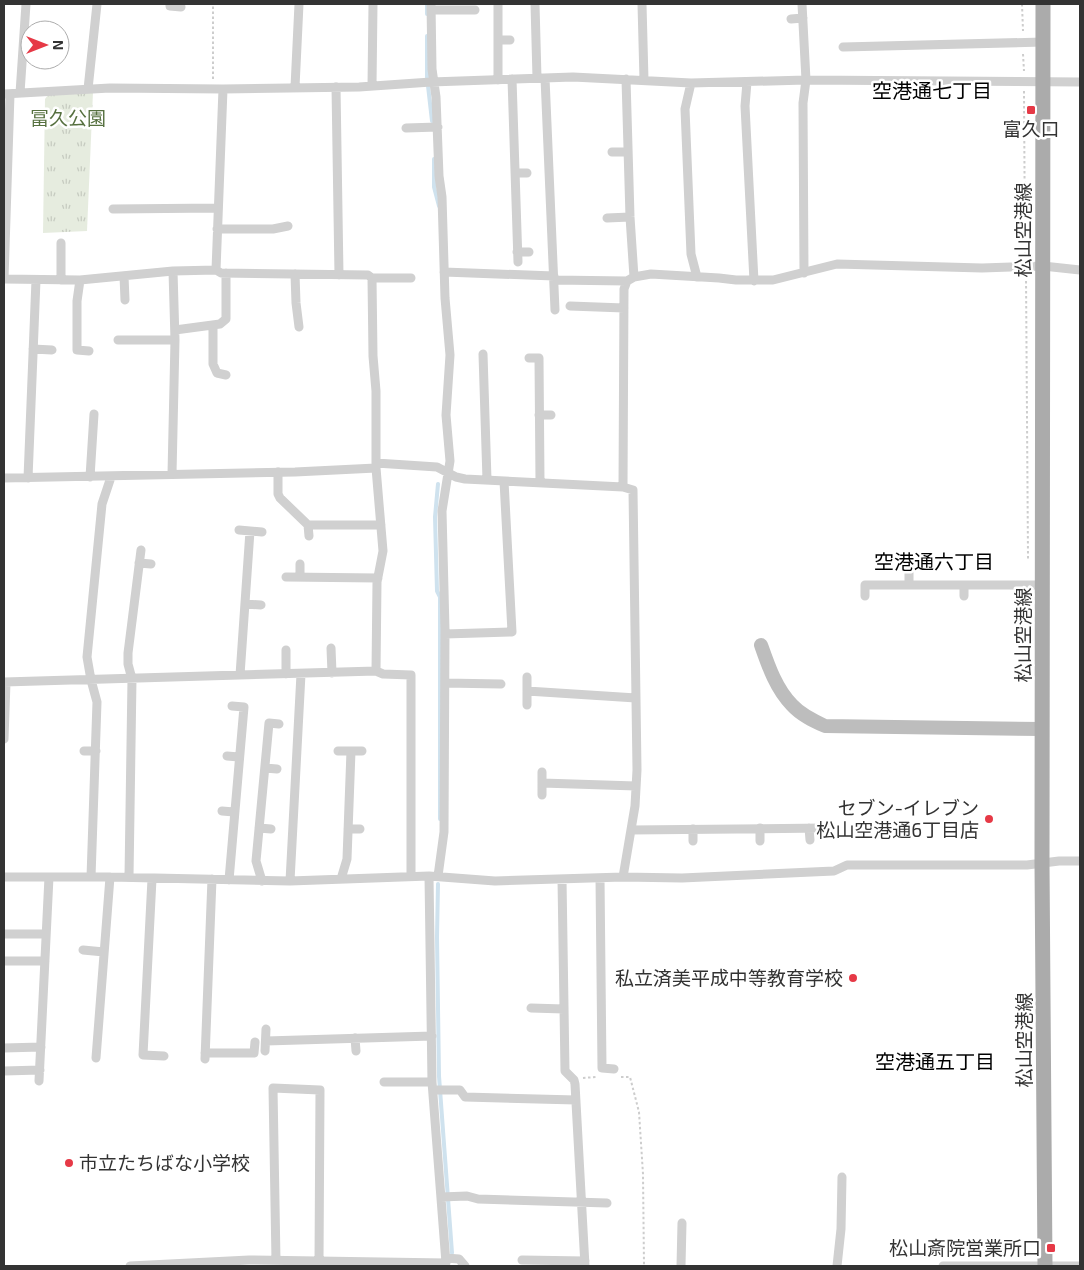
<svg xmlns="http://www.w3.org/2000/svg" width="1084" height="1270" font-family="'Exo 2','Noto Sans JP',sans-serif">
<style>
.park{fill:url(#park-tufts)}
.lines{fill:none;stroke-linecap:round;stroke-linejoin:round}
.stream{stroke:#cfe2ee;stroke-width:4}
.path{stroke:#cdcdcd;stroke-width:2;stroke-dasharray:2.5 2.5;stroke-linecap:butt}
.street{stroke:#d0d0d0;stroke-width:9}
.secondary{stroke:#bdbdbd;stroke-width:14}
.primary{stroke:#ababab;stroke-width:15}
.poi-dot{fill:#e63946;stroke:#fff;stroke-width:2}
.labels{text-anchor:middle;stroke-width:5;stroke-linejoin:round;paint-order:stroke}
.park-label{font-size:19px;fill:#56703f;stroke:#fff}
.poi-label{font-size:19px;fill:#333;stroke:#fff;text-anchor:end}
.street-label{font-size:19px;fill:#333;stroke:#fff}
.neighbourhood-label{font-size:20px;fill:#000;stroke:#fff}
</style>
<defs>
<pattern id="park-tufts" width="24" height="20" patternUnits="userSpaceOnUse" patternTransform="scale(1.25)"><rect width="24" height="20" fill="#e6ecdf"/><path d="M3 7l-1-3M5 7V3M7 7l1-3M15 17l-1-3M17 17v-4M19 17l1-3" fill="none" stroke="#c6cbc0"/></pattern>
</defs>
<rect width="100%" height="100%" fill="#fff"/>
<path class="park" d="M93,92L87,231L43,233L45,99L48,95Z"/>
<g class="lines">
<path class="stream" d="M427,4V14
M427,36V77L432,121
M434,159V187L439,206
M438,484L435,517L437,591L440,597V819
M438,884L437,937L439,1076L452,1253"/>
<path class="path" d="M1022,4L1023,31
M1023,54L1024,71
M213,79V4
M1024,91L1025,256
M1026,276L1028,559
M621,1077H630L639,1112L643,1174L644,1266
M583,1078L596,1077"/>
<path class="street" d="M170,4V6L181,7
M431,4L432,69L436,97L439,176L442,197L445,298L450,355L446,415L450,461L442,511L445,630L444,832L438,876
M498,4V80
M535,4L537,78
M642,4L644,80
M802,4L806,80L803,103L804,273
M431,10H475
M791,19L803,18
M498,40H510
M843,47L1043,42
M545,78L555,310
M512,79L518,262
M626,79L630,217L634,277
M747,82L745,106L754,281
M691,83L685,109L691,254L697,277
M372,86L373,4
M295,87L299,4
M336,87L339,275
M88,89L97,4
M20,93L26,4
M4,94L110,88L223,89L359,87L431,82L573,77L691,83L806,80L1080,82
M406,128L438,127
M612,152H628
M515,173H527
M113,209L218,208
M607,218L630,217
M217,229H273L288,226
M61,243V280
M517,252H529
M216,270L223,89
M444,272L554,276
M295,274L296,303L299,327
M124,276L125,300
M372,278H411
M4,279L80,280L173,271L216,270L221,273L368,275L372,278L373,356L376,391V468L383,551L377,582L376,671L4,682
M4,279L10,94
M80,280L77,301V350L89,351
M554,280L627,281
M570,306L624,308
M213,325V364L217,373L226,375
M175,330L220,324L226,319V273
M118,340H175
M33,349L52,350
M483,354L487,480
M529,358H539L540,482
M539,415H551
M376,463L437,467L456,477L465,479L623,487L633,490L637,770L635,806L623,877
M278,472V494L280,498L308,525
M172,474L175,340L173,271
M90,477L94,414
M4,478L295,472L376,468
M28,478L36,280
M623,487L624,289L627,281L634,277L651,274L719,278L736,280H773L837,264L982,268L1043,266L1080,270
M239,530L262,532
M309,536L308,525H381
M139,563L151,564
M300,564V577
M909,573V585
M286,577L378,578
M964,585V596
M865,596V585H1043
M245,604L261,605
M445,634L512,632L504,481
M331,648L332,673
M376,671L383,674L411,675V876
M286,674V650
M240,675L250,531
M445,683L501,684
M527,691L636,698
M527,705V677
M4,739L6,682
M84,751H96
M338,751H362
M227,756L239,757
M265,768L277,769
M542,783L636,786
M542,795V772
M222,811L234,812
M259,828L271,829
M809,828L810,840
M348,829H360
M693,829V841
M631,830L825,828
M760,841V828
M4,877H110L290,881L429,876L495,881L623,877L682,878L834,871L847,865H1027L1059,861H1080
M91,877L97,702L91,680L87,657L102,504L111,477
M129,877L132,679L128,664V653L141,550
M600,878L602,1068L614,1069
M152,879L143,1055L164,1056
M341,879L347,859L351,751
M562,879L565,1071L574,1080L575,1084L585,1266
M229,880L244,707L232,706
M262,881L256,861L269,723L279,724
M290,881L301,674
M4,934H46
M83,950L104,952
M4,961H45
M531,1008L564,1009
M355,1038L356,1051
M266,1041L432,1036
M4,1048L41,1047
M265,1051L266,1029
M205,1053H254L255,1042
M96,1058L110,877
M205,1059L212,879
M4,1071L40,1070
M39,1081L49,877
M384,1082H432
M433,1090H460L465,1097L576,1100
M441,1197L467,1196L478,1199L607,1203
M446,1258L459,1259L465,1266
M522,1260L585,1261
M276,1261L273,1088L320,1090L319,1262
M130,1266L249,1260L446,1263L432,1082L429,876
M681,1266L682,1223
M837,1266L841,1229L842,1177
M943,1266H1080"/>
<path class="secondary" d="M761,645C768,665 776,689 792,705C801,715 814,721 825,726L1042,729"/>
<path class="primary" d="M1043,4L1042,863L1045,1266"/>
</g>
<g class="poi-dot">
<rect x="1026" y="105" width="10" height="10" rx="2.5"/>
<circle cx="989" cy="819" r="5"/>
<circle cx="853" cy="978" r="5"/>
<circle cx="69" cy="1163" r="5"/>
<rect x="1046" y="1243" width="10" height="10" rx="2.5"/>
</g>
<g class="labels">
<g class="park-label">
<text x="68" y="125">冨久公園</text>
</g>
<g class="poi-label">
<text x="1031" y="136" text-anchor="middle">富久口</text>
<text x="979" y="815">セブン-イレブン<tspan x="979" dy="22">松山空港通6丁目店</tspan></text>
<text x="843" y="985">私立済美平成中等教育学校</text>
<text x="79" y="1170" text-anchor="start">市立たちばな小学校</text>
<text x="1041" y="1255">松山斎院営業所口</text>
</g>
<g class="street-label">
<text transform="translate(1023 230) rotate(-90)" y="7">松山空港線</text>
<text transform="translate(1023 635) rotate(-90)" y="7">松山空港線</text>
<text transform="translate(1024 1040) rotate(-90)" y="7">松山空港線</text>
</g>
<g class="neighbourhood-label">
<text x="932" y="98">空港通七丁目</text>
<text x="934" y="569">空港通六丁目</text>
<text x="935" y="1069">空港通五丁目</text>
</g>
</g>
<rect width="1084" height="1270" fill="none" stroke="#333333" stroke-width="10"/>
<g transform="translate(45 45) rotate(90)"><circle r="24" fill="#ffffff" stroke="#adadad"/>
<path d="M0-4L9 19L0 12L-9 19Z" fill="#e63946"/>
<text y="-8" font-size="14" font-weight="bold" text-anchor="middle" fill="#333333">N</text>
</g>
</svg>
